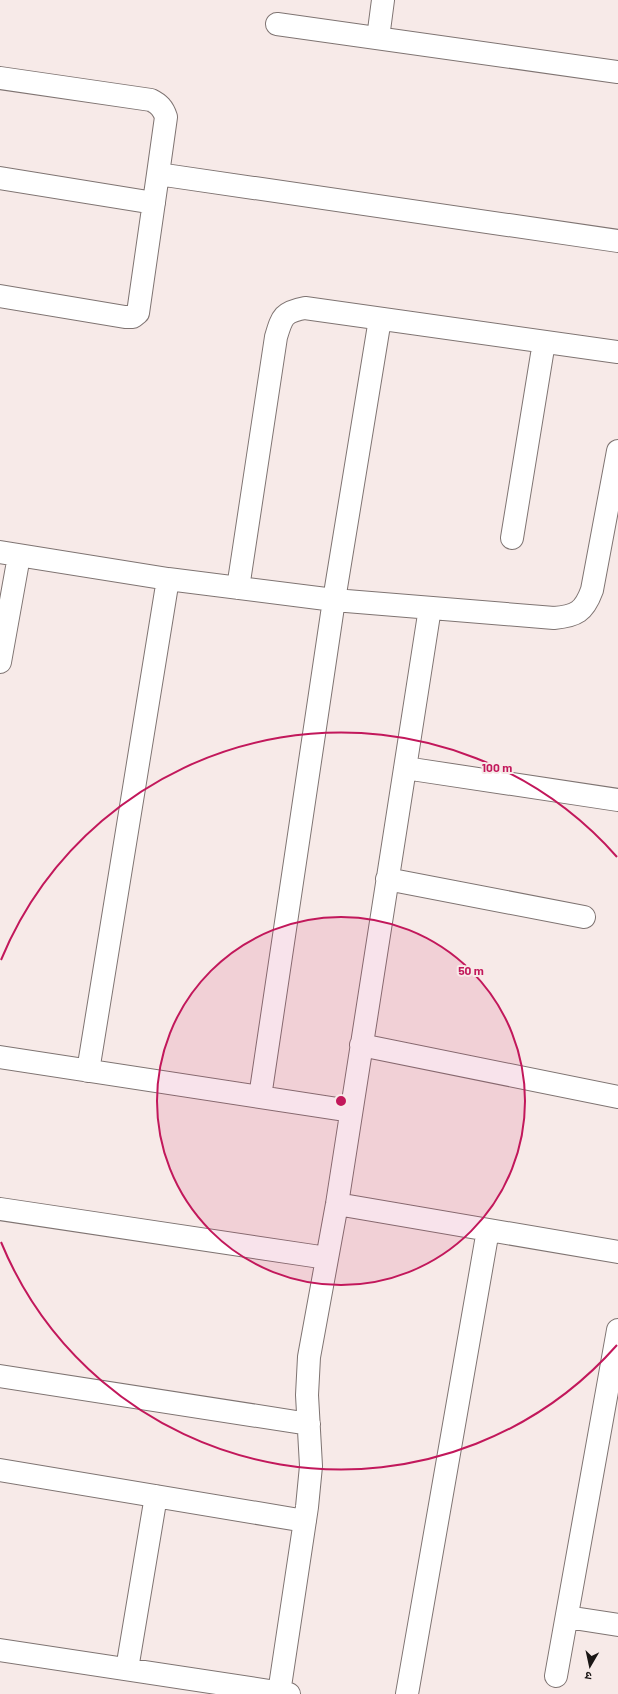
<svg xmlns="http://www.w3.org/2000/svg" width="618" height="1694" font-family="Barlow,'Noto Sans Devanagari',sans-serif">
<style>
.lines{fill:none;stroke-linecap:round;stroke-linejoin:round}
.minor-casing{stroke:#7f7472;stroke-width:24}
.minor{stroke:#fff;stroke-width:22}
.ring{fill:none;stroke:#c2185b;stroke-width:2}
.centre{fill:#c2185b;stroke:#f7eae8;stroke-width:2}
.ring-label{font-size:12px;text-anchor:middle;font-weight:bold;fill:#c2185b;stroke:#f7eae8;stroke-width:4;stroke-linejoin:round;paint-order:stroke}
</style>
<rect width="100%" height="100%" fill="#f7eae8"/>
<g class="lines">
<g class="minor-casing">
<path id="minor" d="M277,24L618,72
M378,38L383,0
M0,78L151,100C159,104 163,108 166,117L158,174L618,241
M0,178L154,203
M0,296L125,317H133L138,313L158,174
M512,538L544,342
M0,552L168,579L334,600L554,618C576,616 584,612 592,590L618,451
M238,588L276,337C282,317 283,312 305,308L618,352
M0,662L19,556
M405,768L618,800
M387,879L584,917
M361,1045L618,1097
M0,1057L351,1111
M88,1071L168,579
M260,1097L334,600L380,319
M337,1204L618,1252
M0,1209L327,1258
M0,1376L309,1424
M0,1470L305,1521
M567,1617L618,1625
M0,1650L289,1694
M127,1669L156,1496
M556,1676L618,1330
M279,1693L307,1507L311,1466L307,1395L309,1357L337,1204L430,608
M407,1694L488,1230"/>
</g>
<use href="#minor" class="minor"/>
</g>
<circle cx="341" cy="1101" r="184" fill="#c2185b" fill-opacity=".12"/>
<g class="ring">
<circle cx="341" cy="1101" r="184"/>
<path d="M617 1345A368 368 0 0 1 1 1242M1 960A368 368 0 0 1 617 857"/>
</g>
<circle cx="341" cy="1101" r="6" class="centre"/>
<g class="ring-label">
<text x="497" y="772">100 m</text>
<text x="471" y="975">50 m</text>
</g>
<g transform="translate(590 1666) rotate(189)" stroke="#f7eae8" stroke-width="3" paint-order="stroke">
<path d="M0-3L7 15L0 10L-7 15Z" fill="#1a1615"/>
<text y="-6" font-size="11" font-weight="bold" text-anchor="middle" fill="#1a1615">उ</text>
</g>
</svg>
